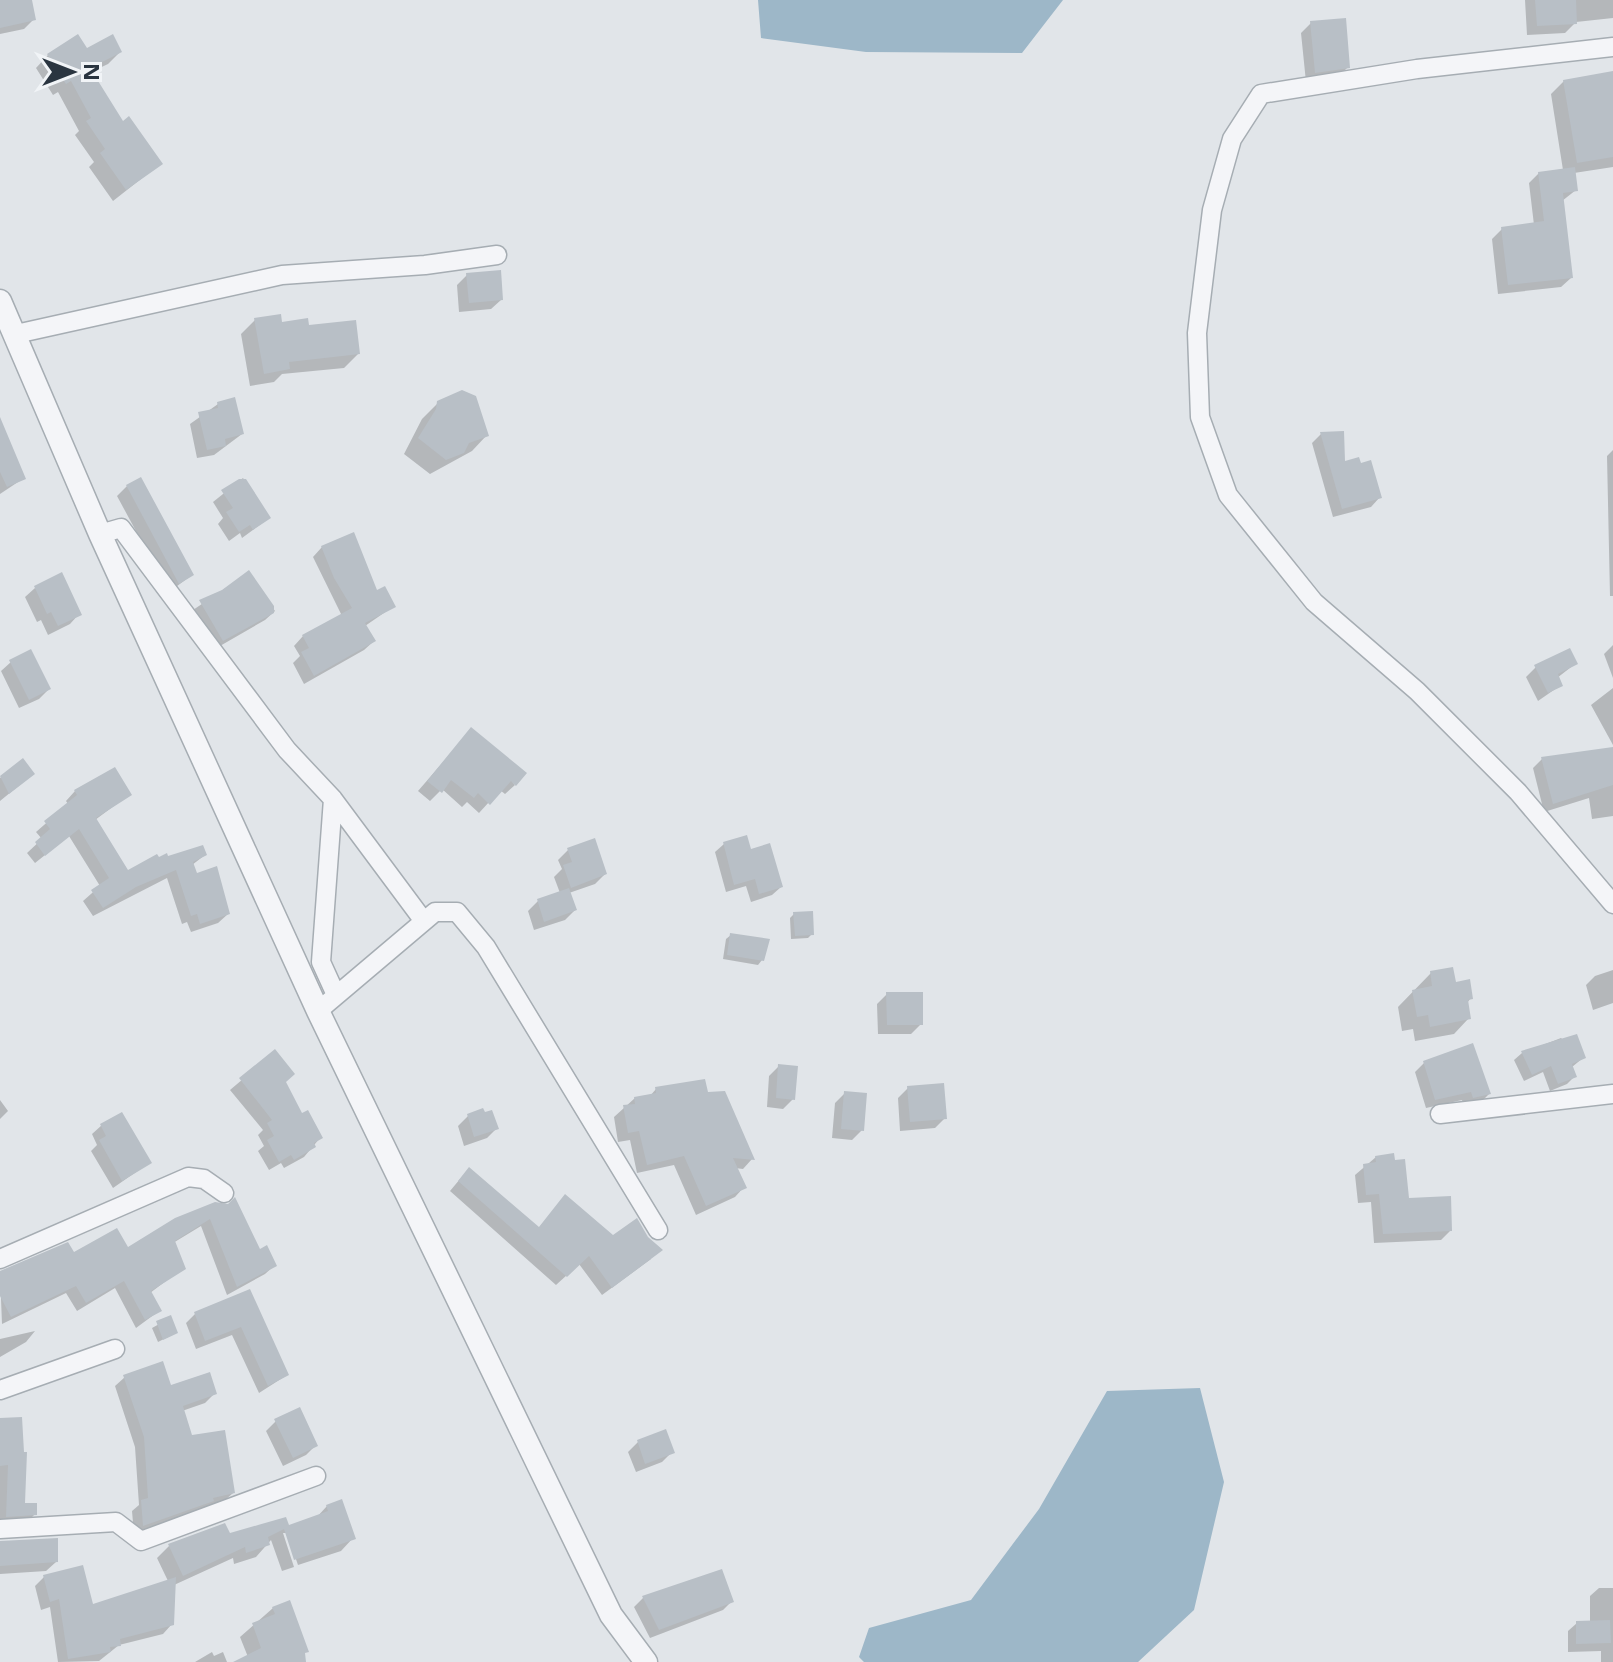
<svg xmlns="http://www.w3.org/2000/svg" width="1613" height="1662" font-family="'Noto Sans',sans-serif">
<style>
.water{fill:#9db7c8}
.shadow{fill:#0003}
.building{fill:#b8bfc6}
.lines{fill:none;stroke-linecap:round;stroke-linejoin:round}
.minor-casing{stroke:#a6adb3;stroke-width:21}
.tertiary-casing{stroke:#a6adb3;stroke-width:25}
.minor{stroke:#f4f5f8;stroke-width:18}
.tertiary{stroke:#f4f5f8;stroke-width:22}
</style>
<rect width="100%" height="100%" fill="#e1e5e9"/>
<path class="water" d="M758,0H1063L1022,53L866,52L761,38Z
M1200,1388L1224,1482L1194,1610L1138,1662H864L859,1657L869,1628L971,1600L1039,1509L1107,1391Z"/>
<path class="shadow" d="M0,0H30L34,19L24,29L0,34Z
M1525,0H1613V18L1576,22L1565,33L1527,35Z
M1311,23L1348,67L1338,77L1306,82L1301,33Z
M86,50L120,52L108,64L91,72L122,124L160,164L113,201L89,167L94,162L75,135L79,131L58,92L53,95L36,68L48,55Z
M1613,76V167L1574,173L1576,190L1562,201L1571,278L1561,287L1498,294L1492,239L1502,229L1534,225L1529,183L1539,173L1563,170L1551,94L1564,81Z
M467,275L501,300L491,309L459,312L457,285Z
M255,320L307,327L358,354L344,368L282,374L274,382L250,386L241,334Z
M438,403L487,435L472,451L430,474L404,454L422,419Z
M218,404L242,434L214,455L197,458L190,424Z
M0,421L24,478L0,494Z
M1321,434L1344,464L1380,497L1371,507L1333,517L1312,443Z
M1613,450V596H1610L1607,456Z
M243,478L269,518L242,538L240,533L229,541L218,524L223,518L213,502Z
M127,486L192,575L169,592L117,496Z
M322,547L394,606L365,626L374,641L364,650L304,684L293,663L300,656L294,646L303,636L342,616L313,557Z
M248,573L275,611L265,620L213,650L190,612Z
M35,588L79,614L70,624L48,635L41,620L37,622L25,597Z
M1613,645V678L1604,654Z
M11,662L49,689L39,699L19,708L1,671Z
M1575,664L1557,678L1561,685L1538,701L1526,677L1536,667Z
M1613,688V745L1591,705Z
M471,730L515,785L505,794L500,790L479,813L467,802L462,807L442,789L430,801L418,791Z
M1613,748V816L1592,819L1589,798L1544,812L1533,768L1542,759Z
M23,761L33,774L0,801V778Z
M75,791L130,794L95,820L127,873L158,860L205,855L192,865L196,875L228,914L218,923L191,932L187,922L182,924L167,878L93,916L83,901L100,886L69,836L35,863L27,853L42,839L36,832L68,804L66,801Z
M724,844L750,852L781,887L772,895L751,902L746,886L726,892L715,852Z
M568,850L605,874L595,884L569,893L575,910L565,920L534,930L528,911L538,901L560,893L554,877L562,869L558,860Z
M794,914L812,934L808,938L791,939L790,918Z
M731,935L762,960L758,965L723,959L726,939Z
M1613,970V1003L1593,1010L1586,985L1595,976Z
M1431,973L1454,984L1471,998L1466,1004L1469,1018L1454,1034L1415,1041L1413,1029L1402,1031L1398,1007Z
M887,994L921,1024L911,1034H878L877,1004Z
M1561,1038L1583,1058L1572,1067L1575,1076L1567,1084L1550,1091L1543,1072L1524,1081L1514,1060L1522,1053Z
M275,1052L284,1083L301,1116L320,1138L304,1157L284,1168L281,1163L269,1170L258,1151L264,1146L258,1135L263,1130L230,1090Z
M1424,1063L1489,1094L1480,1103L1464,1106L1462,1100L1426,1108L1415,1072Z
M779,1066L793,1099L783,1109L767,1107L769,1076Z
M908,1088L945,1118L935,1128L900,1131L898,1098Z
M656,1089L707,1094L752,1159L743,1169L735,1168L744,1187L735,1197L696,1215L674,1165L637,1173L630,1140L618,1142L614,1117L635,1098L650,1096Z
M845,1093L862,1130L852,1140L832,1138L835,1103Z
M0,1100L8,1111L0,1119Z
M468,1116L497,1128L487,1138L464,1146L458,1126Z
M102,1125L149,1163L113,1188L91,1151L97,1145L92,1134Z
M1376,1157L1407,1200L1450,1231L1441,1240L1374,1243L1371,1202L1358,1203L1355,1175Z
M460,1179L538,1229L565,1196L613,1238L651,1259L602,1295L579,1264L556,1285L450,1191Z
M215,1204L275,1265L265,1274L227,1295L201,1226L173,1243L183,1268L150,1293L159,1311L136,1328L115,1288L77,1311L66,1293L2,1324L0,1273L73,1254L127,1250Z
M248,1291L287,1375L259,1393L232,1335L196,1349L186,1323L195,1314Z
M170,1318L176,1333L158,1342L152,1328Z
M35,1331L26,1342L0,1357V1339Z
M125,1377L215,1393L205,1403L182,1411L191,1437L233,1493L223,1502L134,1534L132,1511L139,1505L135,1447L115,1386Z
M0,1420L23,1505L35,1514L26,1523L0,1524Z
M276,1421L316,1445L306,1455L283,1466L266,1431Z
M638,1442L672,1452L662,1462L636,1472L628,1452Z
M327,1506L353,1538L341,1551L298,1565L287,1533H283L294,1567L282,1571L271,1540L256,1557L234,1564L233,1558L174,1585L172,1624L163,1634L119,1645L99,1661L58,1662L50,1607L41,1610L35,1586L44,1577L92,1606L168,1581L157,1558L169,1546L288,1527L316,1518Z
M0,1543L56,1562L46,1571L0,1574V1593Z
M1599,1588H1613V1662H1601V1651L1568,1652V1631L1577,1623L1590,1622V1596Z
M643,1598L732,1601L723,1610L650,1638L634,1607Z
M273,1608L304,1654V1662H237L248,1657L240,1637Z
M212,1652L214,1656L223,1652L227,1662H195Z"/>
<path class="building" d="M0,0H32L36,20L0,28Z
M1535,0H1576L1577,24L1537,26Z
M1346,18L1350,68L1315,73L1310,21Z
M78,34L87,48L113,34L122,52L90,68L123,121L129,116L163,164L126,190L100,153L105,149L86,121L91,118L71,81L66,84L47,54Z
M1613,71V157L1577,163L1563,80Z
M1575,167L1578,191L1563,193L1573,278L1508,285L1501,227L1544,221L1538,172Z
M501,270L503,300L469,303L466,273Z
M281,314L282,322L308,318L309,325L356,320L360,354L289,362L290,369L264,374L254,318Z
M462,390L476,396L489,436L469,443L464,453L446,460L418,438L436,409L437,401Z
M235,397L244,434L225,439L226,446L207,450L198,412L218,408L217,402Z
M0,417L26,479L7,487L0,472Z
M1344,431L1345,461L1359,457L1361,463L1371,460L1382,498L1342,509L1320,432Z
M141,477L194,575L179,584L126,485Z
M239,479H246L271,518L253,530L250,525L239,532L226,512L233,508L221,490Z
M354,532L377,590L385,586L396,607L365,623L376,641L314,676L301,652L309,648L302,635L352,608L334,578L321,546Z
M249,570L274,606V613L223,641L199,600L222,590Z
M62,572L82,615L58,626L51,612L47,614L34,586Z
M1570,648L1578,664L1558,674L1563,686L1548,693L1534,665Z
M31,649L51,689L29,700L9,660Z
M471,727L527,773L516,786L511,781L490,805L478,793L474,798L451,780L442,793L427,781Z
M1613,747V785L1553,804L1541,757Z
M23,758L35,774L9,794L0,776Z
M115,767L132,795L96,818L128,870L157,854L159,857L167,853L168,856L203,845L207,855L193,862L197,873L217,866L230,914L200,924L197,914L191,916L176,870L136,887L103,908L91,890L109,878L79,829L45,856L35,842L50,829L44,821L77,795L74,790Z
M747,835L751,849L770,843L783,887L759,894L755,879L734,885L723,842Z
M595,838L607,874L571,888L563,865L572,862L567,848Z
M569,888L577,910L544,922L537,899Z
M813,911L814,935L795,936L793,912Z
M730,933L770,939L764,961L727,955Z
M1453,967L1456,982L1470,979L1473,999L1468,1000L1471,1019L1430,1027L1428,1015L1417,1017L1412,990L1432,986L1430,971Z
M886,992H923V1025H887Z
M1577,1034L1586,1058L1572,1064L1577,1077L1558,1084L1551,1066L1532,1075L1521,1051Z
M1473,1043L1491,1094L1473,1098L1471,1092L1435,1100L1423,1061Z
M275,1049L295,1074L286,1082L302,1113L308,1110L323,1138L314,1143L316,1147L294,1160L291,1155L279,1162L267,1140L274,1136L267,1123L272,1120L239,1078Z
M778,1064L798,1066L795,1100L776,1098Z
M705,1079L708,1092L725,1091L755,1160L733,1158L747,1188L706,1206L684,1156L647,1165L639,1131L628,1133L623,1105L635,1104L634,1097L656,1093L655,1087Z
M944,1083L947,1119L910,1122L907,1086Z
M844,1091L867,1093L864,1131L841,1129Z
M483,1108L485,1112L492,1110L499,1129L474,1137L467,1114Z
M122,1112L152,1163L122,1181L99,1140L106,1136L100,1124Z
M1394,1153L1395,1160L1405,1159L1409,1198L1451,1196L1452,1231L1383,1234L1379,1194L1366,1195L1363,1164L1376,1162L1375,1156Z
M469,1167L539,1227L565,1194L613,1235L637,1218L648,1237L663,1250L612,1288L589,1256L567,1277L458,1181Z
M235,1197L260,1249L267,1245L277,1266L237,1287L210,1219L175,1241L186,1269L151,1291L162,1311L145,1320L124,1281L86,1303L76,1286L11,1317L0,1296V1271L68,1242L74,1252L117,1228L128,1247L175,1218L215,1202L228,1204Z
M250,1289L289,1375L268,1386L241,1327L205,1341L194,1312Z
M171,1315L178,1333L163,1340L156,1321Z
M163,1361L171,1385L210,1372L217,1394L183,1406L192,1435L225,1430L235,1493L213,1498L214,1501L143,1526L141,1500L148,1498L144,1437L123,1375Z
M300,1407L318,1446L293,1458L274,1419Z
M22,1417L24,1452H27L25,1503H37V1515L6,1517L8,1465L0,1466V1418Z
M666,1429L675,1453L645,1464L637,1440Z
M342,1499L356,1539L294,1560L284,1529L268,1537L270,1545L246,1553L245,1547L183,1576L168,1544L225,1523L230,1533L286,1517L289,1525L328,1511L326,1505Z
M58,1538V1562L0,1566V1541Z
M83,1565L93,1604L176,1577L174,1625L120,1639L121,1646L110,1647L111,1652L68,1659L59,1599L50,1602L43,1575Z
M722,1569L734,1602L659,1630L642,1596Z
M290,1600L309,1652L305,1653L306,1662H233L261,1648L252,1623L275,1614L272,1607Z
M1610,1620L1611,1643L1576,1644V1621Z"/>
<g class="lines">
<g class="minor-casing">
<path id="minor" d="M1613,47L1417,69L1261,94L1232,139L1212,210L1197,333L1200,417L1228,495L1314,602L1417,691L1518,792L1613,904
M16,334L282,275L425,265L497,255
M100,534L121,528L287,750L333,799L423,920
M333,799L321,962L336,995
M318,1011L435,912H457L486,947L658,1230
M1440,1114L1613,1094
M0,1259L188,1177L204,1179L224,1193
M0,1390L115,1349
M0,1529L116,1522L141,1541L316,1476"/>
</g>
<g class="tertiary-casing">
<path id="tertiary" d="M0,301L100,534L318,1011L611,1615L646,1662"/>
</g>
<use href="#minor" class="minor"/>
<use href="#tertiary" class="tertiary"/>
</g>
<g transform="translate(72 72) rotate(90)" stroke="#f1f4f7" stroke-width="6" paint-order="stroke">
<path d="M0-6L14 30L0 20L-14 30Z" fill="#2a3540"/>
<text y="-12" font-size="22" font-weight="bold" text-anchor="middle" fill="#2a3540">N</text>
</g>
</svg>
